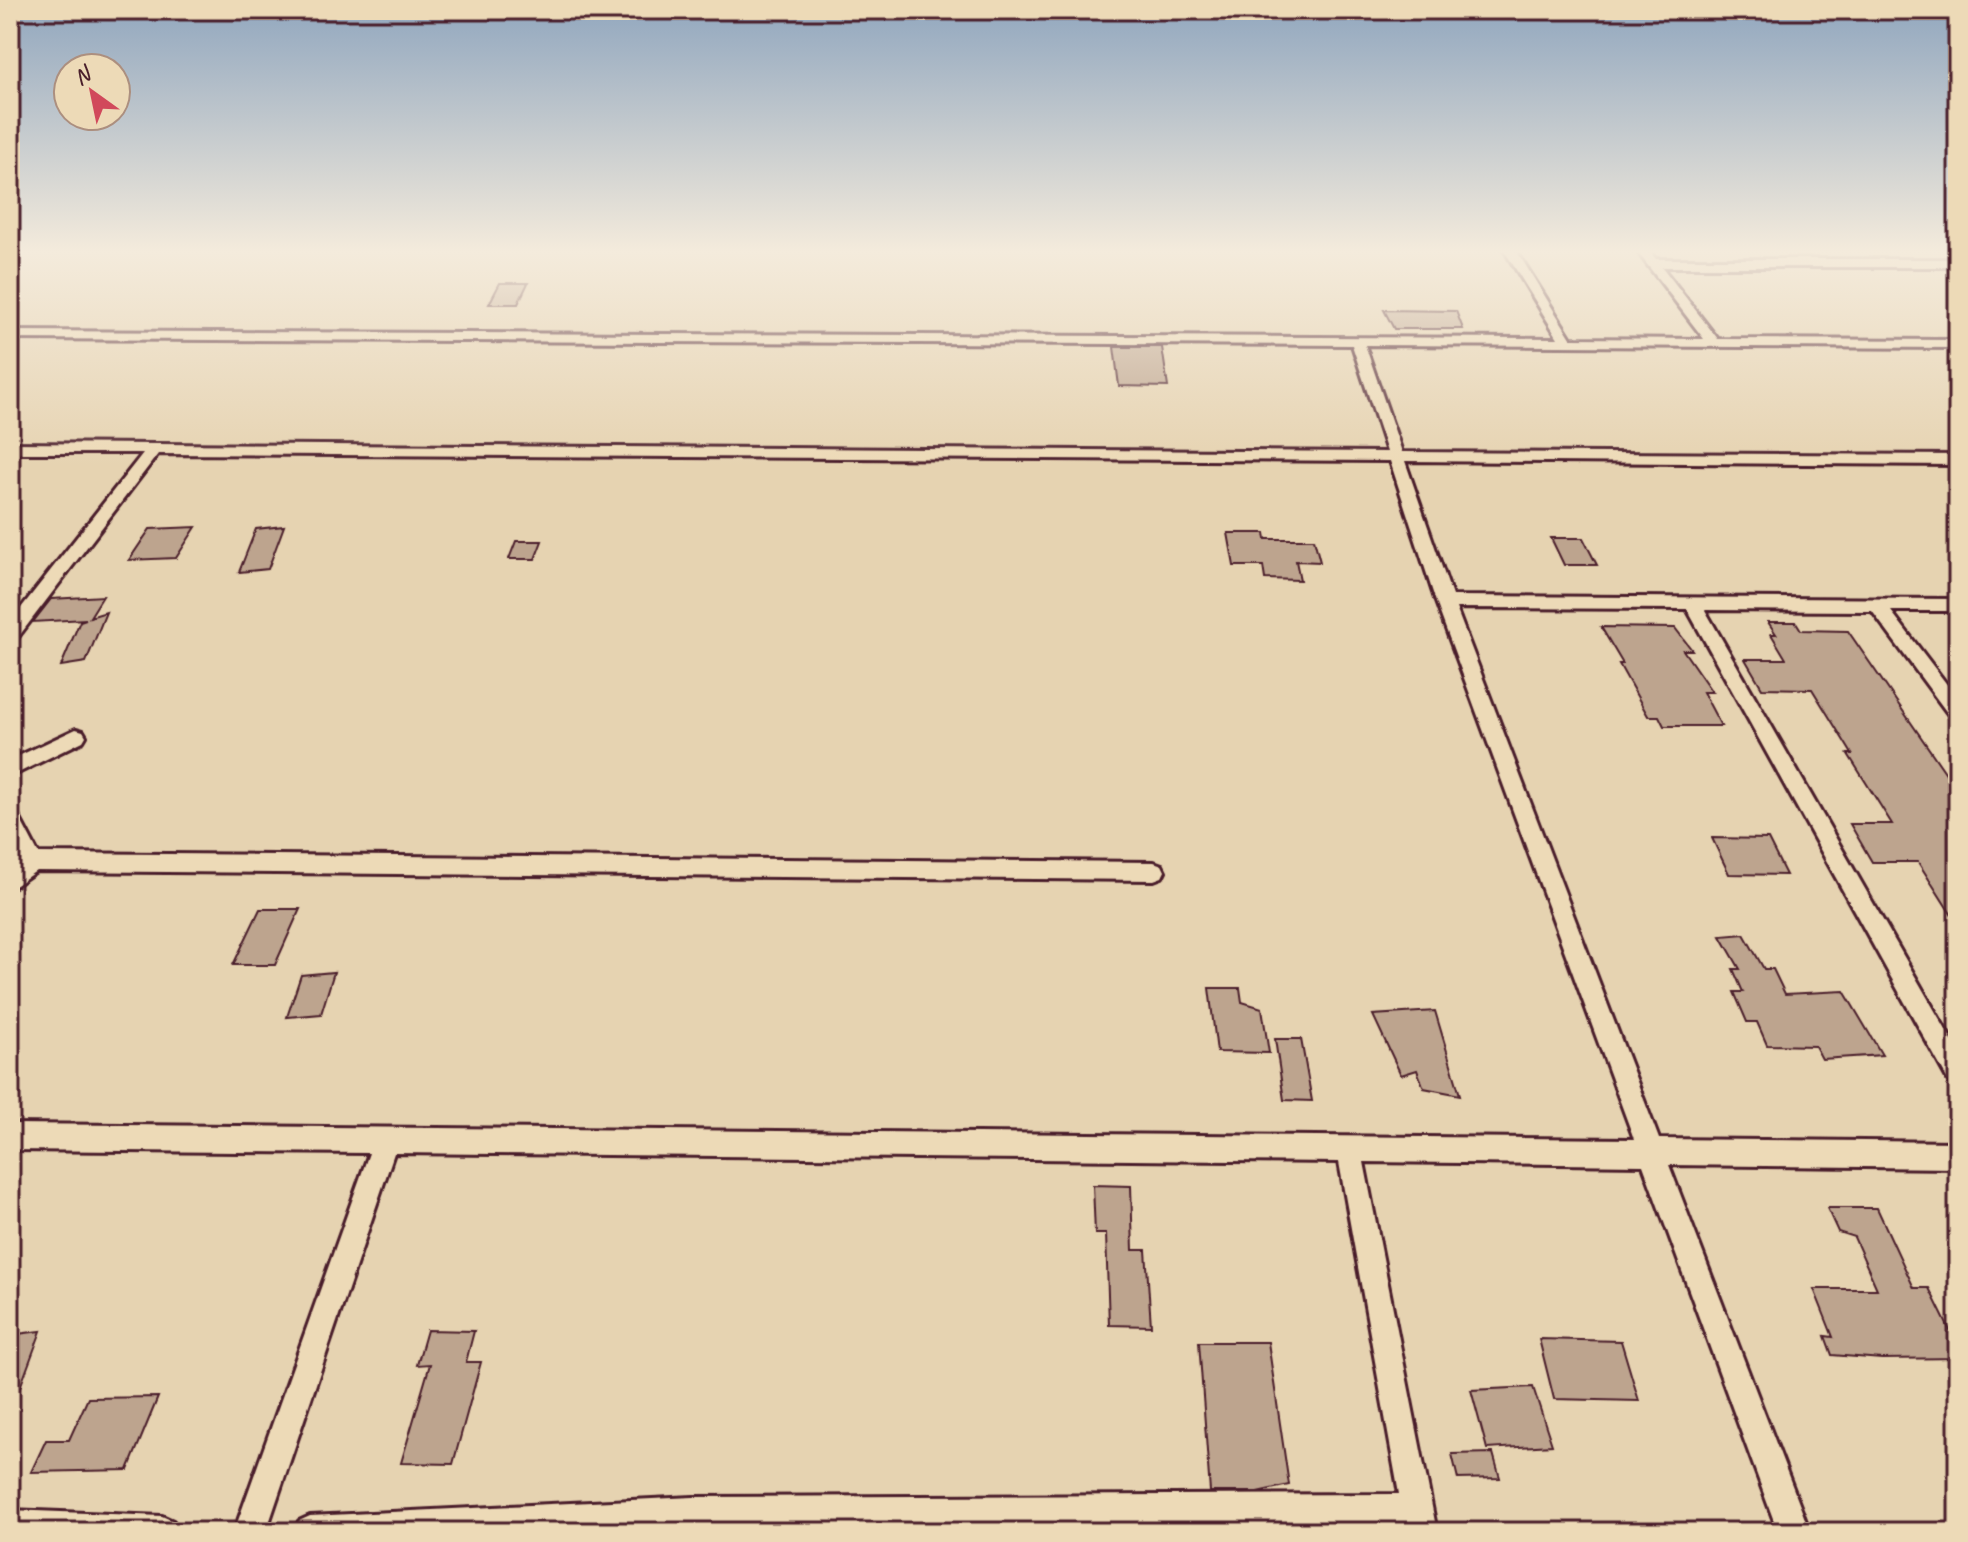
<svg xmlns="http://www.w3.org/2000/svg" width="1968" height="1542" font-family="Caveat,sans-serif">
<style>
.building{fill:#bda48e;stroke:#4a1f2b;stroke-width:2}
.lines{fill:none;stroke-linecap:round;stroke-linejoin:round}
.street-casing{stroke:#4a1f2b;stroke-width:6}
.street{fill:#eddab7;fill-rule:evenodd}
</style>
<rect width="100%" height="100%" fill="#e6d3b1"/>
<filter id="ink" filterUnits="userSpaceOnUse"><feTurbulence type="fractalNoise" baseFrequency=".0125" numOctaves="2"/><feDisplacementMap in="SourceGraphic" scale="16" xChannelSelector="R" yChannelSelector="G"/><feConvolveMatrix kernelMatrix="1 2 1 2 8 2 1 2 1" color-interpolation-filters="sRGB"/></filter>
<g filter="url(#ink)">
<path class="building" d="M500,283H528L518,304H489Z
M1384,310L1456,311L1463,329H1394Z
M1114,347H1162L1168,387L1119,386Z
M284,526L268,569L239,572L256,529Z
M196,527L176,558L129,560L150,529Z
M1228,533H1265L1266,539H1314L1320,562L1296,561L1300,580L1265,579L1263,566H1234Z
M1551,538H1583L1597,565H1564Z
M516,541H542L535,559H509Z
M103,596L90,617L106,612L86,662L61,666L80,621L86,619L33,622L51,599Z
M1768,622H1796L1801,630L1848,631L1958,791V925L1918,862H1872L1850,824H1892L1848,754H1852L1812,689L1762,688L1745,659H1786L1771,634H1776Z
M1601,627L1675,628L1692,650H1683L1712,692H1703L1721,726H1664L1659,716H1648L1619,664H1623Z
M1712,838L1768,839L1786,875L1729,874Z
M260,909H300L275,965H233Z
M1744,934L1764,969H1773L1785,994L1844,991L1882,1055L1822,1059L1815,1046L1767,1045L1757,1022H1747L1734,992H1743L1733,969H1740L1721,936Z
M334,972L321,1014L287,1017L301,975Z
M1209,988H1240L1242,1002L1262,1008L1269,1053L1217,1052Z
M1435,1011L1460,1095L1424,1088L1417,1070L1401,1075L1373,1015Z
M1275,1039H1301L1312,1101L1284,1100Z
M1093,1185L1131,1186L1133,1250H1146L1151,1326L1109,1325L1106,1234H1095Z
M1827,1208H1877L1914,1288H1929L1958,1347V1358L1882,1359L1832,1355L1825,1336L1833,1337L1814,1289H1877L1854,1237L1838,1232Z
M427,1330L474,1331L466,1362H481L453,1464L401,1463L430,1364L417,1365Z
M41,1331L12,1409H10V1335Z
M1539,1339L1621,1341L1639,1401L1554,1399Z
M1199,1342H1268L1289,1485L1257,1492H1210Z
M1533,1387L1552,1445L1487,1449L1471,1390Z
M158,1397L128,1470L31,1472L46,1440H69L88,1398Z
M1493,1453L1500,1478L1458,1479L1452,1454Z"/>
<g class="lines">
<g class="street-casing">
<path id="street" d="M1504,250H1516L1571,338L1704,339L1636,250H1648L1656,259H1958V267H1662L1718,339L1958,340V348L1365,345L1402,452L1958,455V465L1405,461L1452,596L1958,599V611H1891L1958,699V720L1951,718L1872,611L1705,610L1958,1051V1086L1949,1082L1687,609L1456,608L1659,1139L1958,1142V1168L1669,1165L1810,1532H1778L1643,1165L1364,1162L1437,1532H1405L1404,1524L1062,1526L1063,1532H1031V1526L706,1527V1532H674L675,1528L606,1532H294L299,1521L310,1516L693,1497L1399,1494L1339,1162L394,1153L266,1532H234L369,1153L10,1150V1124L1634,1139L1436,602L1390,461L158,454L16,640L10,641V622L143,453H10V443L1387,452L1352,345L10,339V331L1558,338Z
M76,729L83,731L86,736L83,741L10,777V760Z
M10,811L17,813L38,853L1154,862L1162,865L1165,871L1162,877L1154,880L36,871L10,889V867L20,859L10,840Z
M10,1510L162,1516L173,1521L178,1532H10Z"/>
</g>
<use href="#street" class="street"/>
</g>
</g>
<linearGradient id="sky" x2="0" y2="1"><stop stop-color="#90a6be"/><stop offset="0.54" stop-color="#f4ebdc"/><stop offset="1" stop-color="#f4ebdc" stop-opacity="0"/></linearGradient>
<rect width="1968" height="466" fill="url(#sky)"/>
<rect width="1968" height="1542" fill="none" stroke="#eddab7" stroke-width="40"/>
<rect x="20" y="20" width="1928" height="1502" fill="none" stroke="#4a1f2b" stroke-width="3" filter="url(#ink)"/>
<g transform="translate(92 92) rotate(327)"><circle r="38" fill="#eddab7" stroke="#ac8f7f" stroke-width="2"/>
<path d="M0-6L14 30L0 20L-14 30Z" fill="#d1495b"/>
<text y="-12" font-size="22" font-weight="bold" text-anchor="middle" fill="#4a1f2b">N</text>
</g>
</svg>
